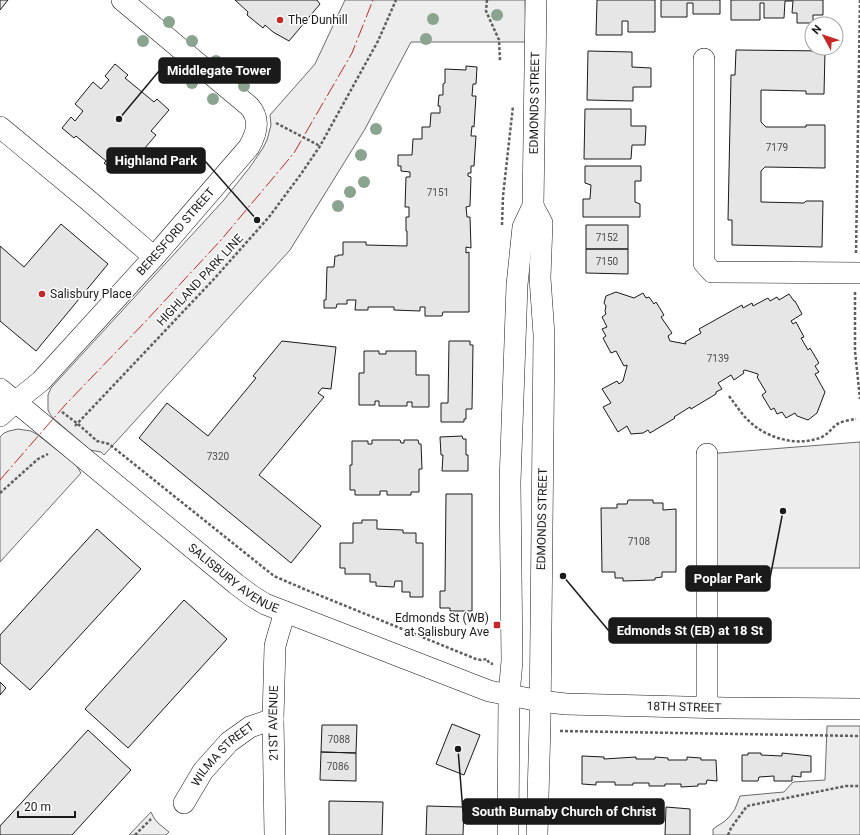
<svg xmlns="http://www.w3.org/2000/svg" width="860" height="835" font-family="Roboto,sans-serif">
<style>
.built{fill:#ededed;stroke:#6a6a6a}
.building{fill:#e6e6e6;stroke:#1a1a1a}
.lines{fill:none;stroke-linecap:round;stroke-linejoin:round}
.minor-casing{stroke:#1a1a1a;stroke-width:22}
.path{stroke:#5f5f5f;stroke-width:2.5;stroke-dasharray:3 2;stroke-linecap:butt}
.minor{stroke:#fff;stroke-width:21}
.power{stroke:#c62828;stroke-width:1;stroke-dasharray:14 3 2 3;stroke-linecap:butt}
.tree{fill:#8aa48f}
.poi-dot{fill:#c62828;stroke:#fff;stroke-width:1.5}
.labels{text-anchor:middle;stroke-width:3;stroke-linejoin:round;paint-order:stroke}
.number-label{font-size:10px;fill:#4d4d4d}
.poi-label{font-size:12px;fill:#1a1a1a;stroke:#fff;text-anchor:start}
.street-label{font-size:12px;fill:#1a1a1a;stroke:#fff}
.leader{fill:none;stroke:#1a1a1a;stroke-width:1.5}
.callout-dot{fill:#1a1a1a;stroke:#fff;stroke-width:1.5}
.callout{fill:#1a1a1a;stroke:#1a1a1a;stroke-width:1.5}
.callout-label{font-size:13px;text-anchor:middle;font-weight:bold;fill:#fff}
</style>
<rect width="100%" height="100%" fill="#fff"/>
<path class="built" d="M345,0H525L526,42H411L365,129L290,250L104,455L101,452L90,450L53,418L50,414L48,410V395L51,388L223,201L250,167L263,148L267,140L271,125L270,115L315,64Z
M18,429L31,431L38,435L76,465L81,473L0,562V437L4,433L9,431Z
M860,442V568H707V454Z
M827,726H860V835H713V829L725,821L730,816L735,809L740,796L784,792L793,782L825,780Z
M151,812L154,818L158,823L169,832L166,835H129Z"/>
<path class="building" d="M0,0H8L0,10Z
M235,0H317L320,4L289,41L273,32L265,25L263,28L247,15L248,12Z
M597,0H655V32H628V21H622V35H596Z
M661,0H720V14H693V3H687V17H661Z
M731,0H823V15H813V23H797V13H792L793,1H785L784,18H764V3H760V20H731Z
M736,50L825,51L824,94H806V91L761,90V122L766,127H806V125H825V168L765,167L761,171V202L804,203L806,201H823L822,247L732,245V220H728L731,75H735Z
M588,51L632,52V67L651,68V87H633V101L587,100Z
M115,64L128,75L125,78L154,102L157,99L169,110L151,131L156,135L138,156L133,152L116,172L104,163L106,161L76,136L74,138L62,128L71,117L75,121L83,111L75,104L93,82L101,89L109,80L105,76Z
M466,66L477,67L476,84H473L472,96H476L474,127L472,126L471,136H476L474,166H471V173H468V176L471,177L470,206L466,207L467,217H470L471,248L466,247V253L469,252V312H443L442,316H425V307H420V311L394,310V307H368V310H355L356,300H347V304H337L336,308H324V300H326L327,267H334L335,256H338V255H343V242H366V245L407,246V231H406V217H409V207H405L406,177H410V172L401,171V166H398V155H412L413,139H422V127H430L431,113H440V106H438L439,95H443V84L445,83V69L466,70Z
M585,109H631V126H646L645,145H632L631,159H584Z
M585,166H641V181H635V202L640,204V217H583V199H590L591,185L585,183Z
M61,224L108,264L36,351L0,321V246L24,267Z
M586,225H628V249H586Z
M586,249H628V274L586,273Z
M616,292L634,298L643,293L646,298L649,297L654,304L656,302L664,315L661,317L672,333L668,336L670,341L686,344L685,342L701,333L699,329L742,305L743,308L752,303L753,306L768,298L770,301L777,297L779,300L789,294L794,301H795L802,314L791,321L793,324L796,322L804,337L801,338L808,350L810,348L819,363L815,366L819,372L815,374L825,392L817,413L808,420L797,416L795,413L786,418L782,412L777,414L774,408L771,410L762,395L766,392L757,377L758,376V374L745,370L743,371L744,373L734,380L731,375L718,383L722,389L716,392V394L691,409L690,407L674,417L675,418L650,433L648,430L643,433L631,434L627,426L618,432L603,407L611,403L602,389L617,381L619,384L623,381L627,366V365L624,366L616,351L611,353L603,338L606,336L602,329L607,327L602,317L606,314L605,311L606,306L604,303L606,296Z
M282,341L336,347L331,389L322,388L318,393L324,397L259,475L321,526L291,563L139,438L167,403L208,436L256,378L253,376Z
M449,341H470V345H473L472,409H466V419H464V422H441V403H448Z
M364,351H379V354H386V351H416V375H429V407H412V402H407V406H379V401H375V405H359V373H364Z
M462,436L463,439H466V455H468V471H442L443,455H441L440,437Z
M372,440H400L401,443H404V440H418L419,444H421L422,469H419V492H411V495H387V491H380V495H355V490H350V465H352V441H368V444H372Z
M446,494H472V611H450V608H440V591H445Z
M628,500H653V503H663V510L676,509V572H662V577L655,578V580L623,581V578H615V572H602L601,508H617V504H627Z
M362,520H377V529L403,530V533H416V543H423V597H410V592H402V581H395L394,587L376,586V582H370V574H345V568H340V543H353V523H362Z
M97,529L141,569L30,690L0,663V635Z
M184,600L227,639L128,748L85,709Z
M0,682L6,688L0,695Z
M452,724L480,735L464,775L436,764Z
M322,725H357L356,753L321,752Z
M88,730L131,770L72,835H0V826Z
M321,752L356,753V781L320,780Z
M748,753H761V755L782,756V753L811,756V772H801V777L792,776V781H774V776L759,777L758,781H742V755H748Z
M582,756L604,757V759L636,757V759H655V757L668,758V760H687V757L701,758V760H716L717,781L707,780L706,784H698V786L681,787V784H665V786H649V783H633V785H615V782H596V785L582,784Z
M329,801L383,802L382,835H329Z
M427,806L464,807L463,835H426Z
M666,807L690,809V835H665Z"/>
<g class="lines">
<g class="minor-casing">
<g id="minor">
<path d="M704,59V263L712,272L860,273"/>
<path d="M0,127L88,200L154,257"/>
<path d="M533,206L542,223L540,278L544,335L540,723L537,835"/>
<path id="s1" d="M0,389L236,584L252,596L265,604L489,691L540,701L566,704L726,708L860,709"/>
<path id="s2" d="M0,416L15,402L41,381L154,257L249,147C257,133 261,119 249,106L122,0"/>
<path d="M707,454V707"/>
<path id="s3" d="M184,803L203,771L229,742L250,727L273,719"/>
<path id="s4" d="M275,835L273,719L275,646L278,635L285,612"/>
<path id="s5" d="M508,835L509,695L512,661L510,482L517,285L523,227L533,206L536,0"/>
</g>
</g>
<path class="path" d="M487,0L486,11L499,40L500,61
M276,123L320,146
M502,225L503,196L513,106
M856,253L860,0
M855,292V351L860,399
M729,396C736,405 742,415 750,422C768,439 799,447 822,437C828,434 831,429 836,425C841,421 850,420 856,419
M62,412L78,424L97,441L109,444L274,576L304,589L476,659L481,660L487,659L489,663L493,664
M75,426L214,279L269,217L301,174L320,146L378,41L396,0
M0,493L38,459L48,454
M560,731L860,736
M135,835L151,819
M728,835L731,828L747,806L846,786H860"/>
<use href="#minor" class="minor"/>
<path class="power" d="M0,480L66,404L145,322L221,240L294,153L352,53L373,0"/>
</g>
<g class="tree">
<circle cx="497" cy="15" r="6"/>
<circle cx="433" cy="19" r="6"/>
<circle cx="169" cy="22" r="6"/>
<circle cx="426" cy="39" r="6"/>
<circle cx="143" cy="41" r="6"/>
<circle cx="192" cy="41" r="6"/>
<circle cx="216" cy="61" r="6"/>
<circle cx="171" cy="64" r="6"/>
<circle cx="192" cy="83" r="6"/>
<circle cx="244" cy="86" r="6"/>
<circle cx="213" cy="99" r="6"/>
<circle cx="376" cy="129" r="6"/>
<circle cx="361" cy="155" r="6"/>
<circle cx="364" cy="182" r="6"/>
<circle cx="350" cy="192" r="6"/>
<circle cx="338" cy="206" r="6"/>
</g>
<g class="poi-dot">
<circle cx="280" cy="20" r="4"/>
<circle cx="42" cy="294" r="4"/>
<rect x="493" y="621" width="8" height="8" rx="2"/>
</g>
<g class="labels">
<g class="number-label">
<text x="777" y="151">7179</text>
<text x="438" y="196">7151</text>
<text x="607" y="241">7152</text>
<text x="607" y="265">7150</text>
<text x="718" y="362">7139</text>
<text x="218" y="460">7320</text>
<text x="639" y="545">7108</text>
<text x="339" y="743">7088</text>
<text x="338" y="770">7086</text>
</g>
<g class="poi-label">
<text x="288" y="24">The Dunhill</text>
<text x="50" y="298">Salisbury Place</text>
<text x="489" y="622" text-anchor="end">Edmonds St (WB)<tspan x="489" dy="14">at Salisbury Ave</tspan></text>
</g>
<g class="street-label">
<text dy="4" stroke="none"><textPath href="#s5" startOffset="735">EDMONDS STREET</textPath></text>
<text dy="4" stroke="none"><textPath href="#s2" startOffset="255">BERESFORD STREET</textPath></text>
<text transform="translate(200 280) rotate(-47)" y="4">HIGHLAND PARK LINE</text>
<text transform="translate(542 519) rotate(-89)" y="4">EDMONDS STREET</text>
<text dy="4" stroke="none"><textPath href="#s1" startOffset="301">SALISBURY AVENUE</textPath></text>
<text dy="4" stroke="none"><textPath href="#s1" startOffset="778">18TH STREET</textPath></text>
<text dy="4" stroke="none"><textPath href="#s4" startOffset="112">21ST AVENUE</textPath></text>
<text dy="4" stroke="none"><textPath href="#s3" startOffset="63">WILMA STREET</textPath></text>
</g>
</g>
<path class="leader" d="M119 119L159 71M257 220L205 161M783 511L770 578M563 576L609 631M458 749L463 812"/>
<g class="callout-dot">
<circle cx="119" cy="119" r="4"/>
<circle cx="257" cy="220" r="4"/>
<circle cx="783" cy="511" r="4"/>
<circle cx="563" cy="576" r="4"/>
<circle cx="458" cy="749" r="4"/>
</g>
<g class="callout">
<rect x="159" y="58" width="121" height="25" rx="4"/>
<rect x="107" y="148" width="98" height="25" rx="4"/>
<rect x="686" y="566" width="84" height="25" rx="4"/>
<rect x="609" y="618" width="162" height="25" rx="4"/>
<rect x="463" y="799" width="201" height="25" rx="4"/>
</g>
<g class="callout-label">
<text x="219" y="75">Middlegate Tower</text>
<text x="156" y="165">Highland Park</text>
<text x="728" y="583">Poplar Park</text>
<text x="690" y="635">Edmonds St (EB) at 18 St</text>
<text x="564" y="816">South Burnaby Church of Christ</text>
</g>
<g transform="translate(824 36) rotate(310)"><circle r="19" fill="#ffffff" stroke="#a3a3a3"/>
<path d="M0-3L7 15L0 10L-7 15Z" fill="#c62828"/>
<text y="-6" font-size="11" font-weight="bold" text-anchor="middle" fill="#1a1a1a">N</text>
</g>
<path d="M18 811v6h57v-6" fill="none" stroke="#1a1a1a" stroke-width="2"/>
<text x="24" y="811" font-size="12" fill="#1a1a1a" stroke="#ffffff" stroke-width="3" paint-order="stroke">20 m</text>
</svg>
